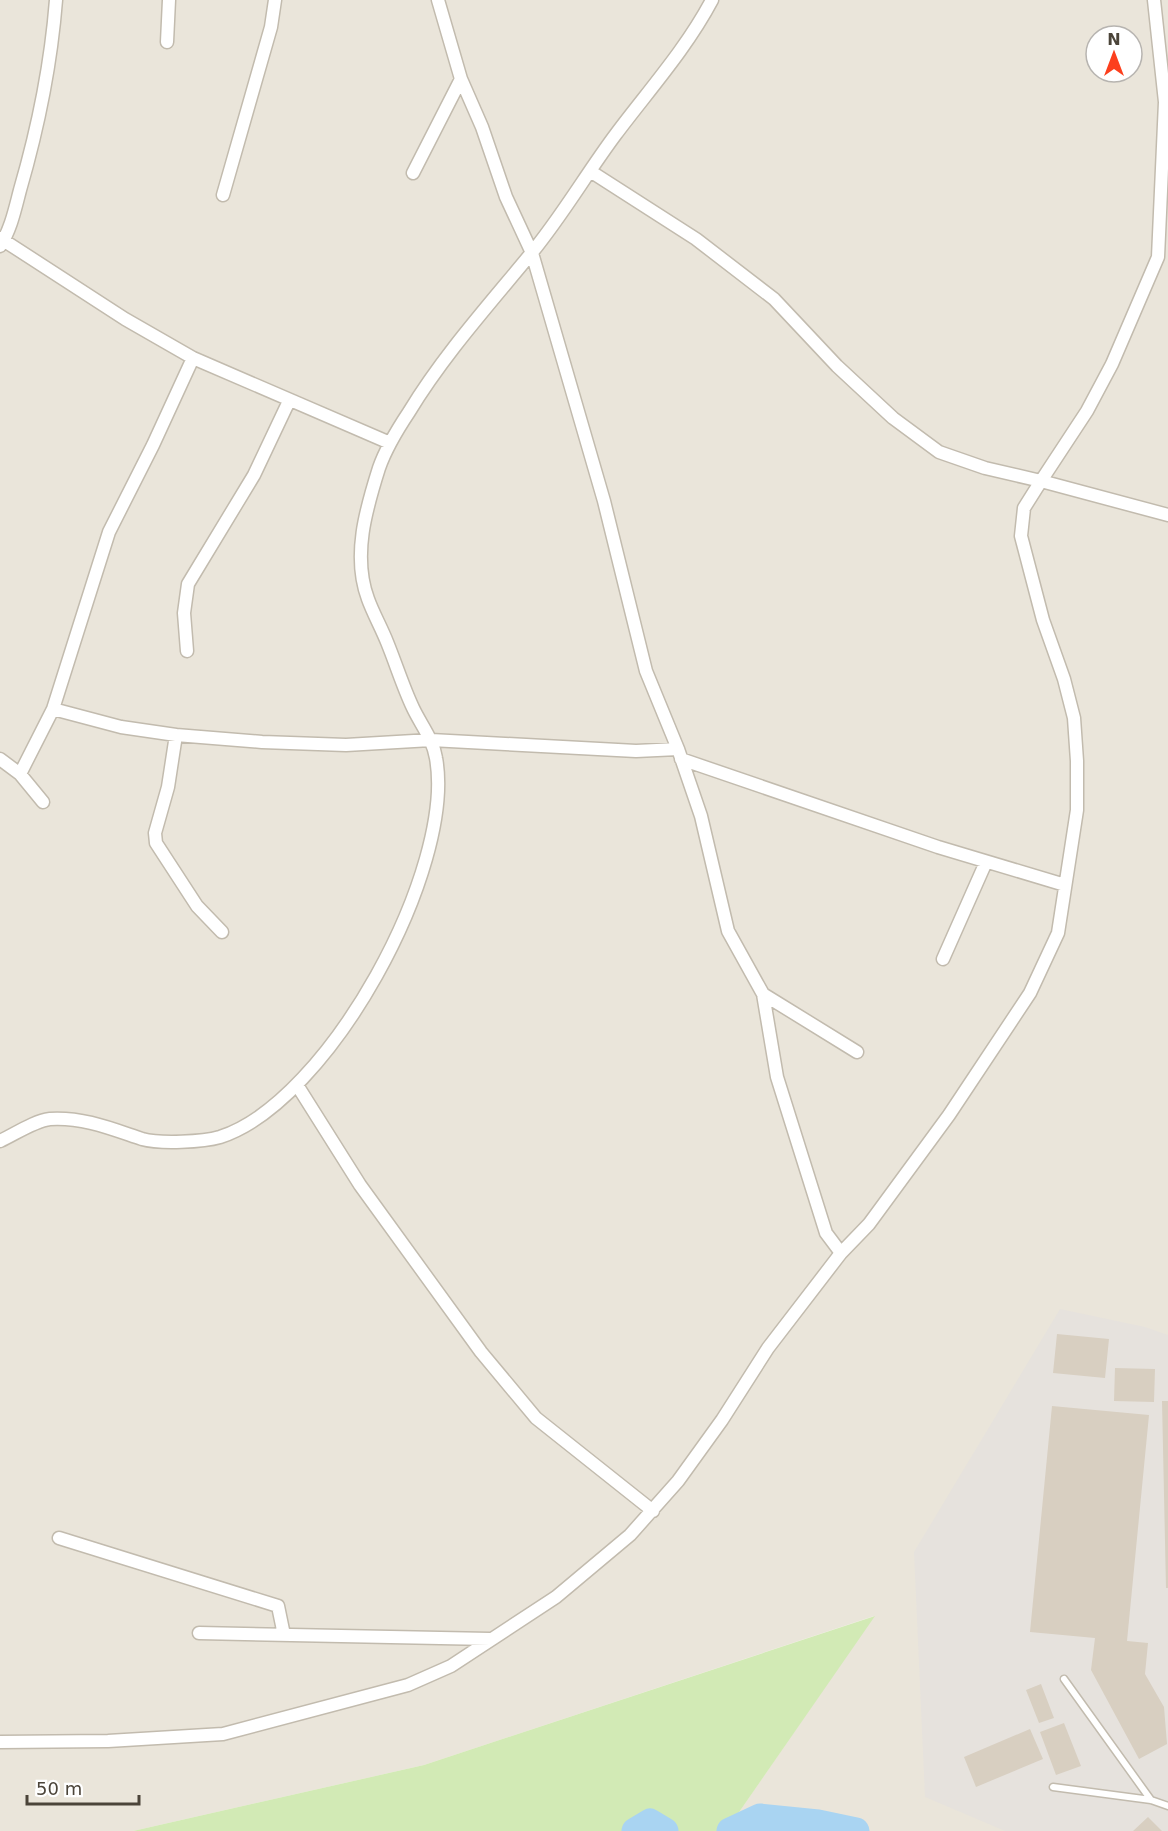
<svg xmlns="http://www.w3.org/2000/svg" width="1168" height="1831" font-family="'DejaVu Sans',sans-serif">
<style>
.residential{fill:#eae5da;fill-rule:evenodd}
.industrial{fill:#e6e2dd}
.green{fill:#d2eab5}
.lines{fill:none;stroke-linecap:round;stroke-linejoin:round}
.river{stroke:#a9d4f2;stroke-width:27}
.building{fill:#d8cfc1}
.service-casing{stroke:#c2bbae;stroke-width:9}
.minor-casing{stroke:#c2bbae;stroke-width:15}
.service{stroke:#fff;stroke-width:6}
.minor{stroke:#fff;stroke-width:12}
</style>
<rect width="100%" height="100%" fill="#f6f3ec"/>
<path class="residential" d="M0,0H1168V1831H726L874,1616L424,1765L133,1831H0ZM1096,36H1132V72H1096Z"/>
<path class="industrial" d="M1060,1309L1145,1327L1168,1335V1831H1005L925,1797L914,1552Z"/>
<path class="green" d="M875,1616L726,1831H133L424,1765Z"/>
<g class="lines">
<path class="river" d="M635,1831L650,1822L665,1831
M730,1831L760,1817L818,1823L856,1831"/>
</g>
<path class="building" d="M1057,1334L1109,1339L1105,1378L1053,1373Z
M1115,1368L1155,1369L1154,1402L1114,1401Z
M1162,1401H1168V1588H1166Z
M1052,1406L1149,1415L1127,1641L1148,1643L1145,1674L1164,1707L1167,1744L1139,1759L1091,1670L1095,1638L1030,1632Z
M1041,1684L1054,1718L1039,1723L1026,1690Z
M1064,1723L1081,1766L1056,1775L1040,1732Z
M1030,1729L1043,1759L976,1787L964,1757Z
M1148,1817L1162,1831H1133Z"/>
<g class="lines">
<g class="service-casing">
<path id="service" d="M1064,1679L1151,1800
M1053,1787L1151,1800L1168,1806"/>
</g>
<g class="minor-casing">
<path id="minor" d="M438,0L461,79L482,127L506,197L532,253L604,501L646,671L678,749L701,816L728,931L763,994L777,1077L826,1233L841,1253
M1154,0L1165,102L1158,257L1112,364L1087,411L1041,481L1168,515
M167,42L169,0
M413,173L461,79
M223,195L271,27L275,0
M0,238L125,319L193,358L390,443
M0,246C11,229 15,209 20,190C38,128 51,64 56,0
M187,651L184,613L188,584L254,475L289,401
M53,709L121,727L176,735L262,742L346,745L431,740L636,751L678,749
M176,735L168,787L155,833L156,843L197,906L222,932
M0,759L20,774L43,802
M681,759L938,847L1065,885
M20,774L53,709L109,532L153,445L193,358
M943,959L986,862
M763,994L857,1052
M297,1085L360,1185L481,1352L536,1418L653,1511
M0,1141C15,1134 34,1121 50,1119C84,1117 112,1129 142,1139C160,1144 203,1142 220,1137C329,1102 456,868 436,758C433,739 421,725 413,708C403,687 396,664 387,642C381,627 373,613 368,599C352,556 366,509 379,468C386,448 397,430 409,412C443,356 487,307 529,256C561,218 586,174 616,134C649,90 686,49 712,0
M59,1538L278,1606L284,1635
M199,1633L490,1639
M0,1742L108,1741L223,1734L408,1685L451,1666L556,1597L630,1535L678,1481L722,1420L768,1348L841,1253L869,1224L949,1115L1030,993L1058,933L1077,810V761L1074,718L1064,679L1043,620L1021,536L1024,508L1041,481L985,468L939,452L893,418L837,366L774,299L696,239L590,171"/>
</g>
<use href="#service" class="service"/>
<use href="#minor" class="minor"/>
</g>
<g transform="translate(1114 54)"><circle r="28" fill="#ffffff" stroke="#b7b4b0" stroke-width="1.5"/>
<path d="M0-4.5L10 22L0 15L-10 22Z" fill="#fc3f1d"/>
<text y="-9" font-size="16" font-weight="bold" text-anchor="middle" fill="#4b4439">N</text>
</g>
<path d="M27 1795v9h112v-9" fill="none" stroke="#4b4439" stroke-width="3"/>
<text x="36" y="1795" font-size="18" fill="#4b4439" stroke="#ffffff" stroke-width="4.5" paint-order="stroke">50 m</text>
</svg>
